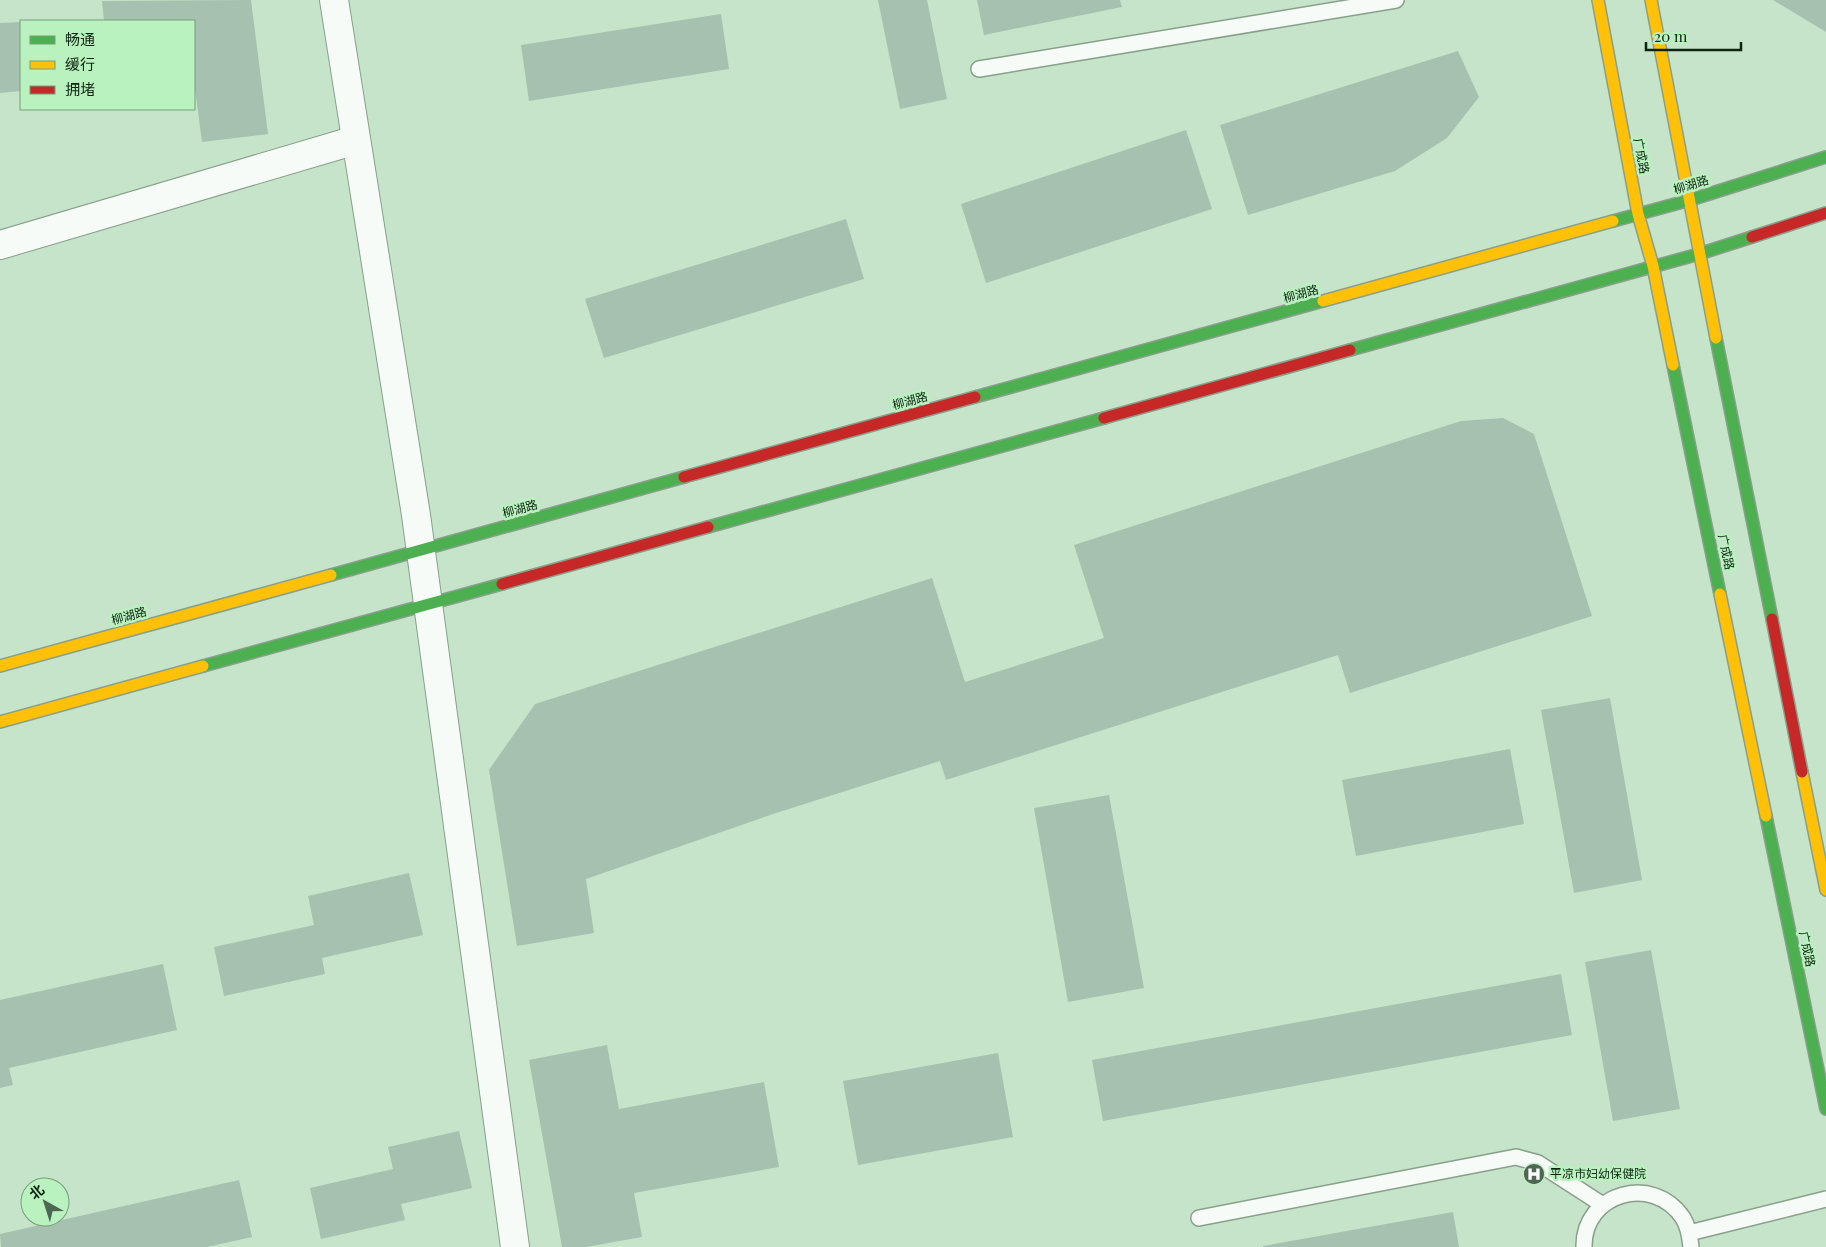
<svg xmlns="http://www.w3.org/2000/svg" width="1826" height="1247" font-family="'Playfair Display','Noto Sans SC',serif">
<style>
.building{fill:#a6c1b0}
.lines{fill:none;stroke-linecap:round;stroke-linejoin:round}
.lane-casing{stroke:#88a08b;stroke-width:18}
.street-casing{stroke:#88a08b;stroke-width:30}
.fast-casing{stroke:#88a08b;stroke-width:14}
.slow-casing{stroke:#88a08b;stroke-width:14}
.jam-casing{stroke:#88a08b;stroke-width:14}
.lane{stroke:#f6fbf7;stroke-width:15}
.street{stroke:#f6fbf7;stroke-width:28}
.fast{stroke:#4caf50;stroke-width:11}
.slow{stroke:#ffc107;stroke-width:11}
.jam{stroke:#c62828;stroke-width:11}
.labels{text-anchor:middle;stroke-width:5;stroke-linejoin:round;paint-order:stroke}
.street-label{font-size:12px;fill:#0e2412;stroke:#b9f1bf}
.poi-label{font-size:12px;fill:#0e2412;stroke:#b9f1bf;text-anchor:start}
</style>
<rect width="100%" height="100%" fill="#c6e4c9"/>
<path class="building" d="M251,0L268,134L202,142L194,81V21H104L102,1Z
M878,0H927L947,99L900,109Z
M977,0H1120L1122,7L984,35Z
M1773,0H1826V32Z
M721,14L729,69L529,101L521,45Z
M21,22V91L0,93V23Z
M1458,51L1479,97L1447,138L1395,171L1248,215L1220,125Z
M1186,130L1212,209L986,283L961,204Z
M846,219L864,279L604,358L585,299Z
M1503,418L1534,434L1592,616L1350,693L1338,655L946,780L940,761L773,814L586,879L594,933L517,946L489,770L535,704L932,578L965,682L1104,638L1074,545L1461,421Z
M1610,698L1642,880L1574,893L1541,710Z
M1510,749L1524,824L1356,856L1342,780Z
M1109,795L1144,988L1068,1002L1034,808Z
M409,873L423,935L322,958L325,974L224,996L214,947L314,925L308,896Z
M1651,950L1680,1109L1613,1121L1585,962Z
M163,964L177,1030L9,1068L13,1085L0,1088V1000Z
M1561,974L1572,1035L1103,1121L1092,1060Z
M607,1045L619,1109L764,1082L779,1167L634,1193L642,1237L586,1247H562L529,1060Z
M998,1053L1013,1137L858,1165L843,1081Z
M459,1131L472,1188L401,1204L405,1220L321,1239L310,1188L393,1169L388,1147Z
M239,1180L252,1237L207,1247H1L0,1234Z
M1453,1212L1459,1247H1263V1246Z"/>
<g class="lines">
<g class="lane-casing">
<path id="lane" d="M979,69L1396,0
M1199,1218L1516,1157L1538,1163L1603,1205
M1689,1233L1826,1199
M1584,1247C1583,1193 1653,1173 1683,1218C1688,1226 1690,1237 1691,1247"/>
</g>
<g class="street-casing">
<path id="street" d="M334,0L416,515L515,1247
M0,245L356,140"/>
</g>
<g class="fast-casing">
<path id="fast" d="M1613,221L1690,200L1826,157
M1716,338L1772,619
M1350,350L1699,254L1752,237
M1673,365L1720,594
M975,397L1323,301
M708,527L1104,418
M331,575L684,477
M203,666L502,584
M1766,816L1826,1109"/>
</g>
<g class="slow-casing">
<path id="slow" d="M1598,0L1638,214L1653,266L1673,365
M1651,0L1716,338
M1323,301L1613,221
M1720,594L1766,816
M0,666L331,575
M0,722L203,666
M1802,772L1826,890"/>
</g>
<g class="jam-casing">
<path id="jam" d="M1752,237L1826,213
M1104,418L1350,350
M684,477L975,397
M502,584L708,527
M1772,619L1802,772"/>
</g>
<use href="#lane" class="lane"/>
<use href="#street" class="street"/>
<use href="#fast" class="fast"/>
<use href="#slow" class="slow"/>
<use href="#jam" class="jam"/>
</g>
<defs>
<g id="hospital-disc" transform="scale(1.125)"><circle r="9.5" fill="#4e6752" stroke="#b9f1bf"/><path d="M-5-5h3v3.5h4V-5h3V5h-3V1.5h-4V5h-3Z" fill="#fff"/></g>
</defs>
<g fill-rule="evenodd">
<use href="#hospital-disc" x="1534" y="1174"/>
</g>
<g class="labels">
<g class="street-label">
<text transform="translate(1641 156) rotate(79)" y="4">广成路</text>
<text transform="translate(1691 185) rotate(-17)" y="4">柳湖路</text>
<text transform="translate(1301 294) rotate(-15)" y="4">柳湖路</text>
<text transform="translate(910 401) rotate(-15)" y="4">柳湖路</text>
<text transform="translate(520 509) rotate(-15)" y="4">柳湖路</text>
<text transform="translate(1726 552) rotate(78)" y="4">广成路</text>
<text transform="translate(129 616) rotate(-15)" y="4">柳湖路</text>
<text transform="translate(1807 949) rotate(78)" y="4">广成路</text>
</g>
<g class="poi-label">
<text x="1550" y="1178">平凉市妇幼保健院</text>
</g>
</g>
<rect x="20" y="20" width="175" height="90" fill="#b9f1bf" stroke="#759f7a"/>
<rect x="30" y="36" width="25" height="8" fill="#4caf50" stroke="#759f7a"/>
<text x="65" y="45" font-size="15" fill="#0e2412">畅通</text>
<rect x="30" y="61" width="25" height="8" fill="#ffc107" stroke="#759f7a"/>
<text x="65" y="70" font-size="15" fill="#0e2412">缓行</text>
<rect x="30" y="86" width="25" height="8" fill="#c62828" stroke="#759f7a"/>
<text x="65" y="95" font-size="15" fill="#0e2412">拥堵</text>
<g transform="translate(45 1202) rotate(321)"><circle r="24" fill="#b9f1bf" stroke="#759f7a"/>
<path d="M0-4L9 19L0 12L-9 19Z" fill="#4e6752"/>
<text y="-8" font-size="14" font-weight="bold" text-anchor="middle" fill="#0e2412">北</text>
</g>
<path d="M1646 42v8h95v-8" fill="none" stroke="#0e2412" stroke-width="2.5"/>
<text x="1654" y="42" font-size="15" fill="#0e2412" stroke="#b9f1bf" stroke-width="4" paint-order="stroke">20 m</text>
</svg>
